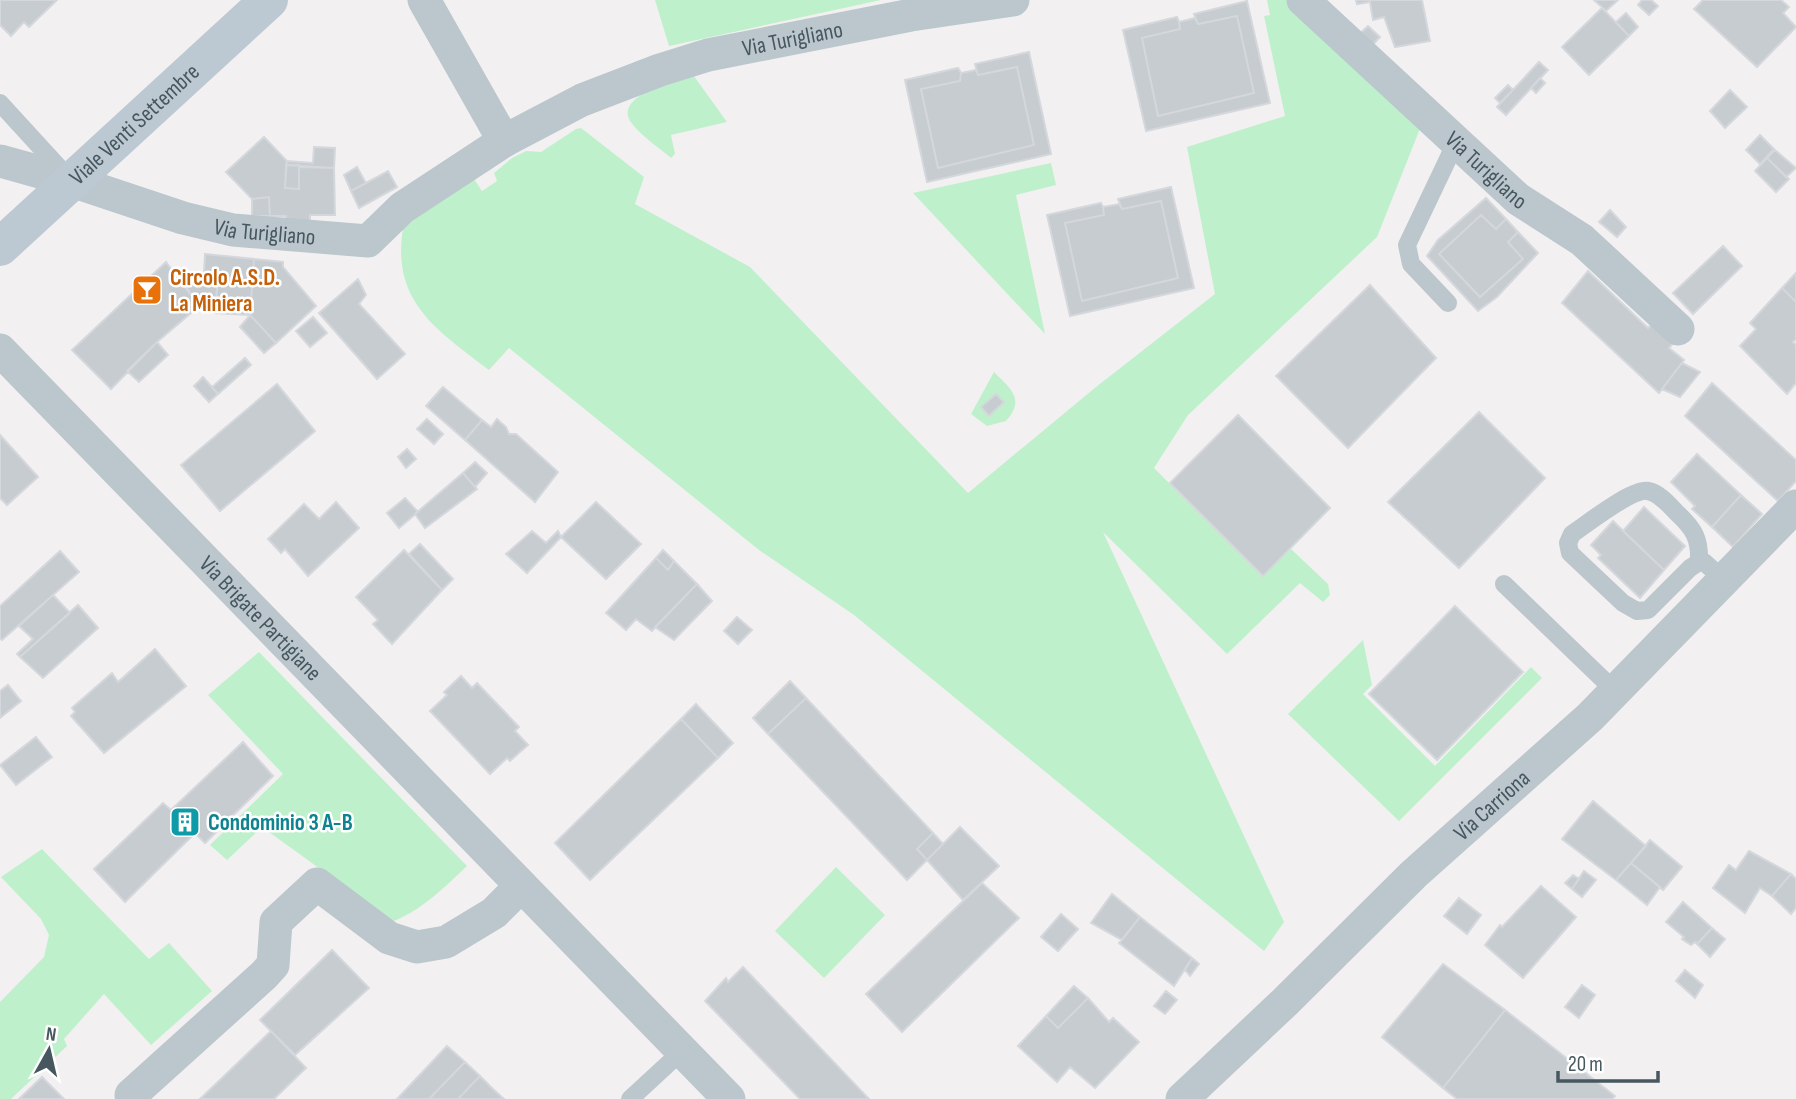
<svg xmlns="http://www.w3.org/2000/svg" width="1796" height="1099" font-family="'Sofia Sans Condensed',sans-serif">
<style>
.green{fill:#bef1cb}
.building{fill:#c7ccd0;stroke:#d4d7dc;stroke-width:2}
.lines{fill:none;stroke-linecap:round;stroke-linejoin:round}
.service{stroke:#bbc7cd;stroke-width:18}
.minor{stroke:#bbc7cd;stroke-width:33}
.secondary{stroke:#bcc9d2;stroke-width:38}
.labels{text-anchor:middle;stroke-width:5;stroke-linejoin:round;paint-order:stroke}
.street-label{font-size:23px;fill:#47575f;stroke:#fff}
.food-label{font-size:23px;font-weight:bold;fill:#c56008;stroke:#fff;text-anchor:start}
.culture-label{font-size:23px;font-weight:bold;fill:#0d838f;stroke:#fff;text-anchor:start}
</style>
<rect width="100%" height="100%" fill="#f3f0f1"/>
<path class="green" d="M655,0H881L669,46Z
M1267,0H1293L1423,121L1377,237L1188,415L1154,468L1262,576L1291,549L1328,584L1330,595L1323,602L1300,583L1227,654L1103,532L1284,922L1264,951L854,615L759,550L509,348L489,370C437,330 391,302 403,228L472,176L482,191L497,181L494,173L512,158L526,151L541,152L576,129L581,128L644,177L635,204L750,267L968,493L1096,387L1215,294L1187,147L1285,116L1264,16L1270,15Z
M691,72L727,122L671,135L675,154L671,158C658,147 640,135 630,121C615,96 675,80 691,72Z
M1051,163L1056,185L1016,195L1045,334L913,193Z
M994,372C1010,388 1026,399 1006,421L987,426L971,414Z
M1363,640L1372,685L1363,694L1435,766L1531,667L1542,678L1399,821L1288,714Z
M259,652L467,866C446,886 422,910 394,921L384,915L262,827L227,860L210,845L283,774L208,695Z
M42,849L149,959L169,943L212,991L151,1045L104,994L64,1039L67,1046L11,1099H0V1002L44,957L49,935L41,919L1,877Z
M836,867L885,915L824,978L775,931Z"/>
<path class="building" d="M0,0H57L29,27L24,22L11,36L0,25Z
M1356,0H1422L1430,41L1395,47L1384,17L1373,20L1370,2L1357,4Z
M1594,0H1618L1606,11Z
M1642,0H1651L1658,6L1649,15L1638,5Z
M1703,0H1781L1789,7L1783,13L1796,27L1757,67L1694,9Z
M1247,1L1270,103L1146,131L1123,30L1177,17L1179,22L1180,29L1142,38L1158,116L1254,93L1237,16L1198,24L1194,14Z
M1602,8L1629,36L1589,75L1562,47Z
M1626,13L1638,27L1629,36L1616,22Z
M1237,16L1254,93L1158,116L1142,38L1180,29L1179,22L1195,18L1198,24Z
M1368,26L1380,37L1367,51L1354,39Z
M1029,52L1051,154L927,182L905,80L958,68L961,73L960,81L921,89L938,168L1034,145L1017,67L978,75L975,64Z
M1539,62L1548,70L1506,115L1497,107Z
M1017,67L1034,145L938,168L921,89L960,81L961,73L976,70L978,75Z
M1540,78L1545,83L1536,93L1531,88Z
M1508,85L1513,90L1500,103L1495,98Z
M1730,90L1747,107L1725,128L1710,111Z
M1760,135L1774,149L1760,164L1746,150Z
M264,137L287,161L285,188L299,189V167L334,168L335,215H310V222H286V216H270L269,197L252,199L226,172Z
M314,147L335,148L334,168L286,165L287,161L313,163Z
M1775,150L1796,168L1786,177L1767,158Z
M1767,158L1789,179L1776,192L1755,171Z
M286,165H299V189L285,188Z
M357,167L366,183L351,191L344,175Z
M388,171L397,187L359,208L351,191Z
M1171,187L1194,288L1070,316L1047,215L1101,203L1103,207L1104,215L1065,223L1082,301L1178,278L1161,201L1122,209L1118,199Z
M269,197L270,216H252V199Z
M1486,198L1506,219L1496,229L1481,215L1439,254L1480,297L1523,259L1508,242L1518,232L1538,253L1497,297L1478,311L1427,256L1438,240Z
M1161,201L1178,278L1082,301L1065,223L1104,215L1103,207L1119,204L1122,209Z
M1610,210L1626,227L1617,237L1599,222Z
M1481,215L1496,229L1506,219L1518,232L1508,242L1523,259L1480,297L1439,254Z
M1723,246L1742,266L1693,314L1673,293Z
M205,254L254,259L250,315L215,313L218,274L204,273Z
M254,259L283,262V267L316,306L276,343L250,315Z
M166,262L199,306L157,342L111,389L72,350Z
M1588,271L1648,328L1653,323L1674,342L1669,348L1684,360L1659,393L1562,303Z
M192,273L218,274L216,305H201L199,306L183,282Z
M1796,273V302L1782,288Z
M358,279L366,295L359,304L405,354L377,379L319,313Z
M1370,285L1436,358L1348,448L1276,376Z
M1782,288L1796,302V339L1793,342L1796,345V383L1787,394L1740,346L1756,329L1750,323Z
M250,315L276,343L264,353L240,327Z
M313,317L327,333L310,347L296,331Z
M157,342L168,355L139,382L127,371Z
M245,358L251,365L218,394L212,387Z
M1682,363L1700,372L1680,397L1662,389Z
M203,377L218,394L209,402L194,386Z
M1712,383L1796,460V481L1778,501L1685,416Z
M277,384L315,431L220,511L181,465Z
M443,387L482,420L465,440L426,406Z
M996,394L1004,402L989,416L981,407Z
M1479,412L1545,478L1459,568L1388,502Z
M1238,415L1330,508L1263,576L1170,483Z
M427,419L443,434L434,444L417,429Z
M497,419L506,427L509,434H516L558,472L535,502L465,440L482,420L491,427Z
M0,435L38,477L7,505L0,498Z
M407,449L416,459L406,468L398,457Z
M1697,454L1741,495L1712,527L1692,509L1695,506L1671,482Z
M475,462L487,473L475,487L463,473Z
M463,473L477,489L425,528L415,514Z
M1741,495L1762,514L1733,547L1712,527Z
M405,498L418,512L399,528L387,513Z
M336,502L359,528L308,576L285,549L281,553L268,539L304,504L319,519Z
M596,502L641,544L606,579L561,537Z
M1644,507L1685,546L1664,570L1623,531Z
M1613,521L1664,570L1640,598L1598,558L1601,555L1591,545Z
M532,531L546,543L558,531L561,537L527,573L506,554Z
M420,544L453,579L442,590L409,554Z
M404,550L442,590L392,644L373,624L378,620L356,597Z
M663,550L674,561L668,570L656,558Z
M60,551L79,572L2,640L0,638V606Z
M656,558L668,570L674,561L697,584L652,631L636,619L626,630L606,613Z
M697,584L712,601L674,640L655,627Z
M53,595L70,613L20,657L17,654L33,639L19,626Z
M78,605L98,628L43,678L20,657Z
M1455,606L1523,672L1437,760L1369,694Z
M737,617L752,630L738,644L724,631Z
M155,649L186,686L104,753L71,716L75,712L72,708L112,673L118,682Z
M461,676L472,688L477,683L519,727L515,731L528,745L510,761L507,758L490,774L430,711L447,695L444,692Z
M790,681L806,698L768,734L753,718Z
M8,685L21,701L0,718V691Z
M806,698L933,833L917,849L927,860L907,880L768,734Z
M696,704L733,743L718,758L681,719Z
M681,719L718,758L590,880L555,843Z
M36,737L52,757L16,785L0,765Z
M243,742L273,776L205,843L195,833L125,902L94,869L163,803L171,810Z
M1593,801L1646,846L1616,880L1562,839Z
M960,827L999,866L963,900L927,860Z
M933,833L943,844L927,860L917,849Z
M1650,840L1682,867L1663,890L1631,863Z
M1749,851L1791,874L1772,896L1760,888L1745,913L1713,888L1729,865L1736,870Z
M1631,863L1660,887L1647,905L1616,880Z
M1584,871L1596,880L1582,897L1572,889Z
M1791,874L1796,879V908L1791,914L1772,896Z
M1573,875L1579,879L1572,889L1565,883Z
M982,883L1019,918L902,1032L866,994Z
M1541,886L1576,917L1523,978L1485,945L1500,925L1502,927Z
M1112,894L1140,917L1122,940L1091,923Z
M1459,898L1481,915L1467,934L1444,916Z
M1683,902L1712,928L1697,944L1695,942L1691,945L1682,939L1684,937L1666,922Z
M1061,914L1078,929L1058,951L1041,937Z
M1140,917L1192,958L1174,986L1119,943Z
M1712,928L1725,939L1710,957L1697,944Z
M332,950L369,988L295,1055L260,1020Z
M1192,958L1199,964L1190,976L1185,970Z
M1443,964L1505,1010L1443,1088L1382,1037Z
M743,967L869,1099H800L705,1001L726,978L728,982Z
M1685,970L1703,985L1695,998L1676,981Z
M1582,985L1595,995L1579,1018L1565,1007Z
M1074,986L1088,998L1058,1028L1046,1016Z
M1166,991L1177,1000L1165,1014L1154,1006Z
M1088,998L1109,1022L1113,1018L1139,1042L1095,1088L1070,1067L1057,1082L1018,1046L1046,1016L1058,1028Z
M1505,1010L1615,1096L1612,1099H1457L1443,1088Z
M271,1031L306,1068L274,1099H200Z
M447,1046L465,1062L429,1099H397Z
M465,1062L480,1076L458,1099H429Z
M480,1076L493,1089L504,1099H458Z
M42,1077L64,1099H19Z"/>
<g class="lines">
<path class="service" d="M0,103L65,174
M1448,303L1411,264L1407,245L1456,142
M1699,562C1700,539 1694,529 1678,514C1670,506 1660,493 1648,491C1632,488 1587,524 1572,534L1568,543L1570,553L1623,603L1637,611L1648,610L1690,568L1699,562H1704L1724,580
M1504,584L1615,691
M630,1099L682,1051"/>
<g class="minor">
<path d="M424,0L504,141"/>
<path id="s1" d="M1303,0L1518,199L1582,240L1678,329"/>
<path id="s2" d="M0,161L72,181L183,218L233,230L368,241L402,208L504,141L582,100L660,70L708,55L911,15L1013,0"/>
<path id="s3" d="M0,350L729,1099"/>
<path d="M131,1095L264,975L273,965L276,922L317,884L389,938L417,947L446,942L494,913L521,886"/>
<path id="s4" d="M1182,1099L1285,1002L1414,874L1590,717L1796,506"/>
</g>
<path class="secondary" id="s5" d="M0,247L269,0"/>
</g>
<defs>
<g id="bar-square" transform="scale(1.575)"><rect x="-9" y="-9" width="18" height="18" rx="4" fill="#e8710a" stroke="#fff"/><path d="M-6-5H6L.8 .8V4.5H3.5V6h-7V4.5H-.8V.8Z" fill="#fff"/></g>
<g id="building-square" transform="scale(1.575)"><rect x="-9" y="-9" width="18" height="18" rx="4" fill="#0f9aa8" stroke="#fff"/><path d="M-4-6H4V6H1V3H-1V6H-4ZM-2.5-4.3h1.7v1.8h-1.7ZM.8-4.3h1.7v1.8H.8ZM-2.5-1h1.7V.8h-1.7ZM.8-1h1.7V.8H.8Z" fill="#fff"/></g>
</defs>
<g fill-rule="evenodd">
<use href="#bar-square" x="147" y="290"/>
<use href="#building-square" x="185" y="822"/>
</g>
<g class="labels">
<g class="street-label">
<text dy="8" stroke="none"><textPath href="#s2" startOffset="856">Via Turigliano</textPath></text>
<text dy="8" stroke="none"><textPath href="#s5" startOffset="182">Viale Venti Settembre</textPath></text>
<text dy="8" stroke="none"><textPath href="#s1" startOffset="250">Via Turigliano</textPath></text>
<text dy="8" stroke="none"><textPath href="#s2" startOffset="275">Via Turigliano</textPath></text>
<text dy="8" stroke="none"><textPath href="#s3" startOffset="374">Via Brigate Partigiane</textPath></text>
<text dy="8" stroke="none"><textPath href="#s4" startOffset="427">Via Carriona</textPath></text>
</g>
<g class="food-label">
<text x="170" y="285">Circolo A.S.D.<tspan x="170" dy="26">La Miniera</tspan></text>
</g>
<g class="culture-label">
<text x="208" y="830">Condominio 3 A-B</text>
</g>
</g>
<g transform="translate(49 1050) rotate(8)" stroke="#ffffff" stroke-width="5" paint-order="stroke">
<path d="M0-5L12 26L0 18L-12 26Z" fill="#47575f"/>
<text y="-10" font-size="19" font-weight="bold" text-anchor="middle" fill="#47575f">N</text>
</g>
<path d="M1558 1071v10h100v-10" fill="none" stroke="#47575f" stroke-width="3.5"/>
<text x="1568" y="1071" font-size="21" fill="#47575f" stroke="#ffffff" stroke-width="5" paint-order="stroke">20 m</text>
</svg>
